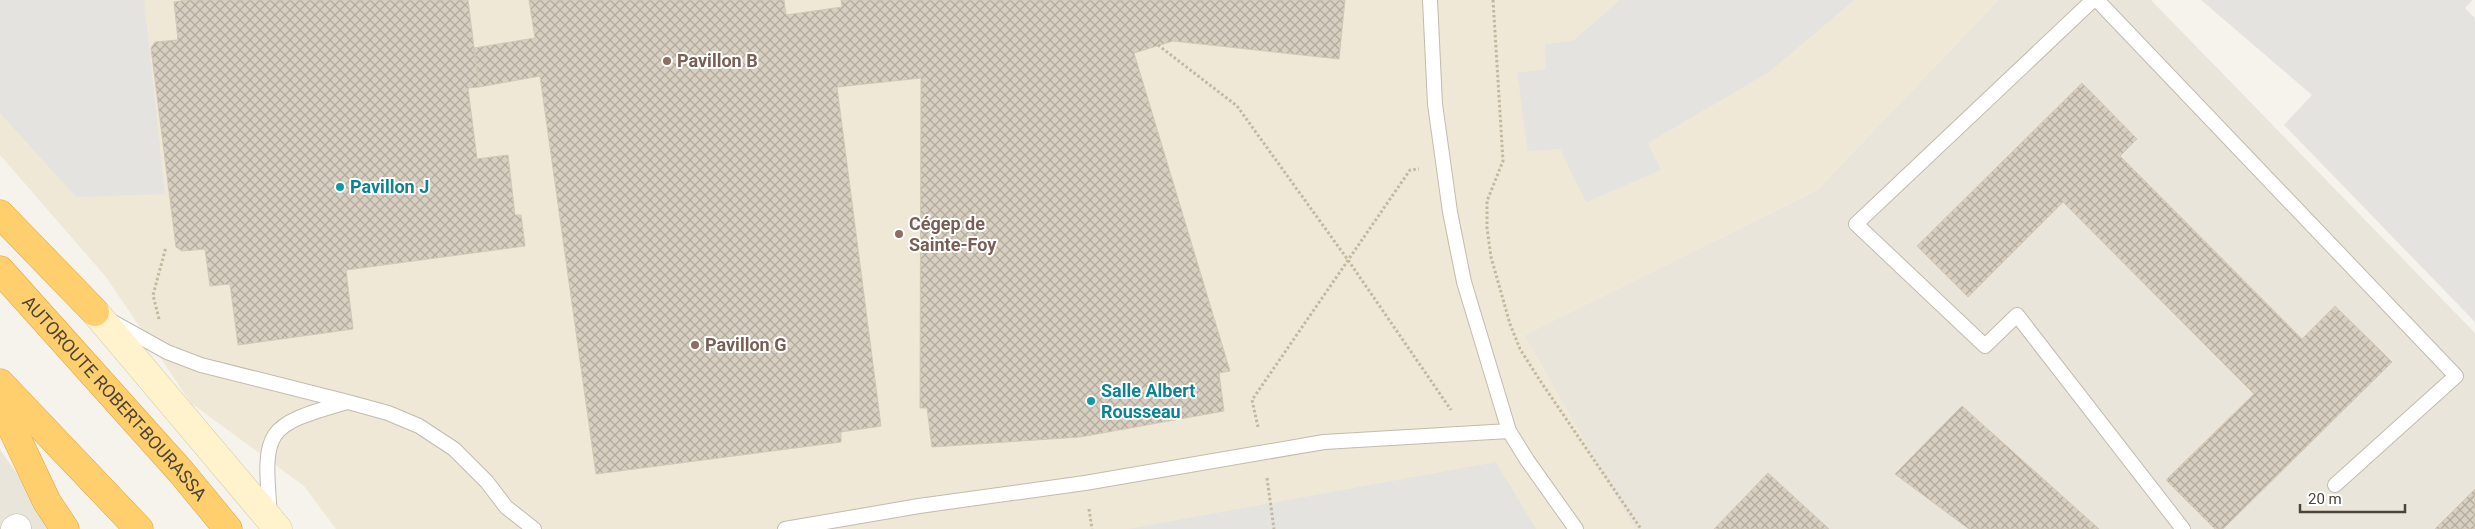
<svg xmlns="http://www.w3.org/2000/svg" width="2475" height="529" font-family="Roboto,sans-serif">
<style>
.residential{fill:#eae5da}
.education{fill:#efe8d6}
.parking{fill:#e5e3e0}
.building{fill:url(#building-cross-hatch);stroke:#d3c7b4}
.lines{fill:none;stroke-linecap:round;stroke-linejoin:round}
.service-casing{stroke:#c2bbae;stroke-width:16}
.minor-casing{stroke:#c2bbae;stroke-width:29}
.secondary-casing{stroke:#d6c79b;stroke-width:29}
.motorway-casing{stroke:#e0a43c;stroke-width:29}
.path{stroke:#c4b79f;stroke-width:3;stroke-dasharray:2.5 2.5;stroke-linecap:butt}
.service{stroke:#fff;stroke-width:14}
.minor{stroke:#fff;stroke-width:28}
.secondary{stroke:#fff3cd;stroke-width:28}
.motorway{stroke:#ffcf6e;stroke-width:28}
.education-dot{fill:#8d6e63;stroke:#fff;stroke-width:2}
.culture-dot{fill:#0f9aa8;stroke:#fff;stroke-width:2}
.labels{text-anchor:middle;stroke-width:4;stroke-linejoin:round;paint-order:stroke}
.education-label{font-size:18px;font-weight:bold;fill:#785e54;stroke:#fff;text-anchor:start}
.culture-label{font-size:18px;font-weight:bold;fill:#0d838f;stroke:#fff;text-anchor:start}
.street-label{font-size:18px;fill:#4b4439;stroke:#fff}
</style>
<defs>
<pattern id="building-cross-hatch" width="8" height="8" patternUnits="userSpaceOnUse" patternTransform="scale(1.25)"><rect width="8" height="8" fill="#d8cfc1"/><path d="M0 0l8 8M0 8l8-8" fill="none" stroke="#b1aa9e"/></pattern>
</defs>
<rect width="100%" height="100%" fill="#f6f3ec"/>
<path class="residential" d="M1998,0H2151L2475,333V529H1634L1524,335L1817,190Z
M0,449L1,451L56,529H0Z"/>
<path class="education" d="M0,0H1998L1817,190L1524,335L1634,529H336L304,486L191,403L106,277L0,155Z"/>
<path class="parking" d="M0,0H144L165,194L76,197L0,113Z
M1620,0H1854L1769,72L1648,143L1661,170L1586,202L1560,149L1528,151L1517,73L1546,69L1545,44L1573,41Z
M2201,0H2473L2465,8L2475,18V322L2284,125L2312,95Z
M1496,462L1536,529H1128Z"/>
<path class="building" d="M187,0H468L479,87L468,88L477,159L508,155L515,215H521L525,246L346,270L353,329L238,345L230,284L210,286L205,249L182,251L176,247L151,48L155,42L178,40L174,2Z
M529,0H784L786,15L842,7L841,0H1345L1339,59L1173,41L1134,53L1230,371L1219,373L1224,411L1080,437L932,447L927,408H920L921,78L837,87L881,426L841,432V442L596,474L540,76L479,87L474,48L535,38Z
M2082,83L2137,139L2120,156L2302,339L2335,306L2392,362L2223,529H2215L2166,480L2254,394L2063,202L1968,297L1917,246Z
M1962,406L2099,529H1969L1895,474Z
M1768,473L1829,529H1714Z
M2475,489V529H2435Z"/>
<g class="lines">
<g class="service-casing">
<path id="service" d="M1430,0L1435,104L1450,212L1464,282L1509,431L1527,460L1576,529
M2093,0L1856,224L1985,346L2017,315L2183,529
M2097,0L2456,376L2335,485
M113,322L167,352L201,365L348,402L388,413L419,426L454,449L487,482L506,507L534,529
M270,515C263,429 264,426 347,402
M785,529L919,506L1085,483L1324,442L1509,431"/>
</g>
<g class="minor-casing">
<path id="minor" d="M15,529L17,528"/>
</g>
<g class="secondary-casing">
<path id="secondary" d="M95,312L278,529"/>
</g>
<g class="motorway-casing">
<g id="motorway">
<path d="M0,214L95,312"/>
<path id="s1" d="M0,270L182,473L228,529"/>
<path d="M0,383L139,529"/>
<path d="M0,403L47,502L65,529"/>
</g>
</g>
<path class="path" d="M1493,0L1503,161L1487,201V228L1491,257L1510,324L1520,349L1539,379L1641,529
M1158,45L1237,106L1348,260L1451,410
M159,319L153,295L166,247
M1258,427L1252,400L1410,170L1419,169
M1267,478L1274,529
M1089,509L1092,529"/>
<use href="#service" class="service"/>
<use href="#minor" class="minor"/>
<use href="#secondary" class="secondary"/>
<use href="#motorway" class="motorway"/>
</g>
<g class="education-dot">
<circle cx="667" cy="61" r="5"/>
<circle cx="899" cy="234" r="5"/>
<circle cx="695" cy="345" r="5"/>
</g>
<g class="culture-dot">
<circle cx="340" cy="187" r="5"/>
<circle cx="1091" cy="401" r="5"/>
</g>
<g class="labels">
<g class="education-label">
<text x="677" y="67">Pavillon B</text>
<text x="909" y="230">Cégep de<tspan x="909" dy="21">Sainte-Foy</tspan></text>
<text x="705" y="351">Pavillon G</text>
</g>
<g class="culture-label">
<text x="350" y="193">Pavillon J</text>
<text x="1101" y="397">Salle Albert<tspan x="1101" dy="21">Rousseau</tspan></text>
</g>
<g class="street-label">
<text dy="6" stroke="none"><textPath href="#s1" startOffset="172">AUTOROUTE ROBERT-BOURASSA</textPath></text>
</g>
</g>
<path d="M2300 504v8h105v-8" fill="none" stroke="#4b4439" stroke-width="2.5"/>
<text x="2308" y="504" font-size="15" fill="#4b4439" stroke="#ffffff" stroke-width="4" paint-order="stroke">20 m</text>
</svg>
